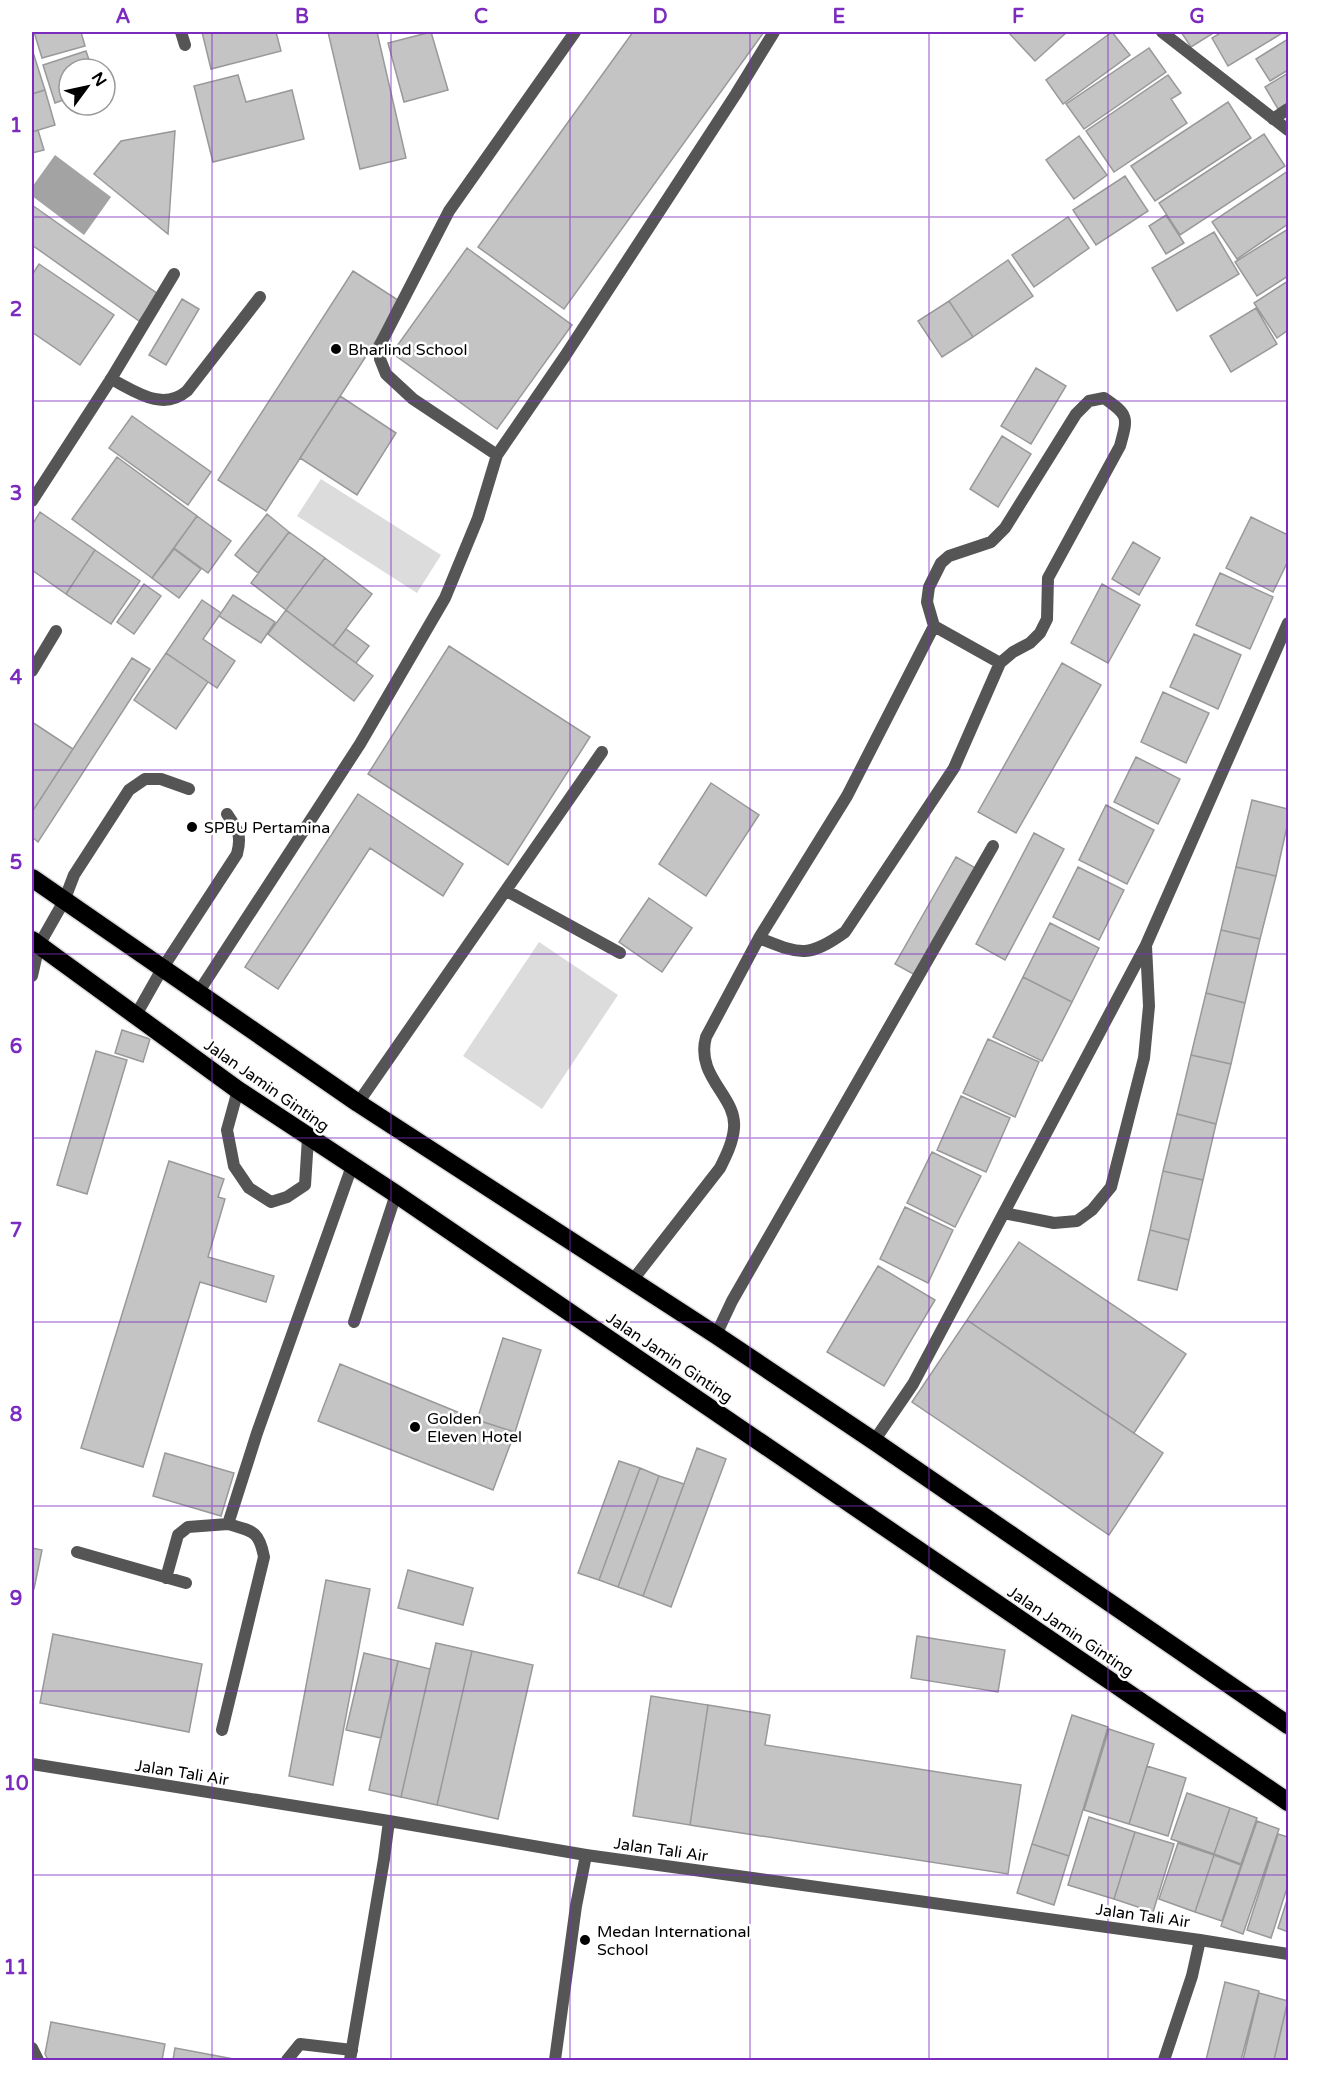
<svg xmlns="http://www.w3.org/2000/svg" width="1320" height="2092" font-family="'Varela Round',sans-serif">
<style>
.green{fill:#dcdcdc}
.water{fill:#a3a3a3}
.building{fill:#c4c4c4;stroke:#999;stroke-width:1.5}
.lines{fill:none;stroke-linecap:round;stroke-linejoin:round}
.highway-casing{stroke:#dbdbdb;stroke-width:21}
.lane{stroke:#555;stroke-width:12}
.street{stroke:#555;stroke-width:12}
.highway{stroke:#000;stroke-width:18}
.grid{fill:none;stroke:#7b2cbf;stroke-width:1.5;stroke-opacity:0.55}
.poi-dot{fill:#000;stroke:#fff;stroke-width:2}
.labels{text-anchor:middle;stroke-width:5;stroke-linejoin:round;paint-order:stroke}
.poi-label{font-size:16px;fill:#000;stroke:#fff;text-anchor:start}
.street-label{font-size:16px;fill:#000;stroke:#fff}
.neatline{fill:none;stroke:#7b2cbf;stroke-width:2}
.grid-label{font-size:20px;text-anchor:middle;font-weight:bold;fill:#7b2cbf}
</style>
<rect width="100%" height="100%" fill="#fff"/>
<path class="green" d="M321,479L441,555L417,593L297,516Z
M539,942L618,995L542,1109L463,1056Z"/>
<path class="water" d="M55,155L111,197L84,235L32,196V187Z"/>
<path class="building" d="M34,32H81L85,46L42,58Z
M202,32H276L281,51L211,69Z
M328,32H377L406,158L360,169Z
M431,32L448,90L404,102L388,43Z
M633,32H764L564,309L478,247Z
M1008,32H1067L1035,61Z
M1112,32L1130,55L1063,104L1046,80Z
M1181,32H1215L1191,47Z
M1222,32H1284L1228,66L1212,38Z
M1288,39V70L1270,81L1256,59Z
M1149,48L1166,72L1084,129L1066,104Z
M32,49L45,90L32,94Z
M86,51L92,69H69V98L55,103L43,65Z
M1288,73V103L1278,109L1265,87Z
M238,75L246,102L292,90L304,139L213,162L194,86Z
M1168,75L1181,93L1171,99L1187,123L1114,172L1086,131Z
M45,90L55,125L32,132V94Z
M1228,102L1251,138L1155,201L1131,166Z
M38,130L44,150L32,153V132Z
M175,131L168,234L94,174L121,141Z
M1264,134L1285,166L1180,235L1159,203Z
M1079,136L1107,175L1074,199L1046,160Z
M1288,171V224L1237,259L1212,222Z
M1125,176L1148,211L1096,245L1073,210Z
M32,205L158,294L139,321L32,245Z
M1166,215L1184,243L1166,254L1149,226Z
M1068,217L1089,248L1034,287L1012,255Z
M1288,229V276L1257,296L1235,262Z
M1214,232L1239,274L1177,311L1152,268Z
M467,248L572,325L497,429L392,353Z
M1008,260L1033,296L973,337L949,301Z
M39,264L114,315L80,365L32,332V275Z
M353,271L401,302L266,511L218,480Z
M1288,281V330L1277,338L1254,303Z
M182,299L199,309L166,365L149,355Z
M949,301L973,337L942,357L918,321Z
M1256,308L1277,344L1231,372L1210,336Z
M1036,368L1066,386L1031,444L1001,426Z
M340,396L396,433L357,495L300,458Z
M132,416L211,472L188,505L109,448Z
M1002,436L1031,454L998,507L970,489Z
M117,457L197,516L152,578L72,519Z
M40,512L95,550L66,594L32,570V525Z
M267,514L289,532L258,573L235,555Z
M197,516L231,541L208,573L174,548Z
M1251,517L1288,535V561L1273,592L1226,568Z
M289,532L325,558L286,610L251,583Z
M1133,542L1160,558L1139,595L1112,579Z
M174,549L201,569L179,598L152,578Z
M95,550L140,581L111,624L66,594Z
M325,558L372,594L333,646L286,610Z
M1220,573L1273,597L1250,649L1196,625Z
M144,584L161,596L134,634L117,622Z
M1102,584L1140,605L1108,663L1071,643Z
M233,595L275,622L261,643L219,616Z
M202,600L221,613L203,639L235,661L217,688L166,653Z
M286,610L373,676L354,701L268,634Z
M346,629L369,646L356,663L333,646Z
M1194,634L1241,655L1218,709L1170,687Z
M449,646L590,737L508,865L368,774Z
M166,653L208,682L176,729L134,700Z
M132,658L150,669L38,842L32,837V812Z
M1062,663L1101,685L1016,833L978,812Z
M1163,692L1209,713L1186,763L1141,742Z
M32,722L73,749L32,812Z
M1136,757L1180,779L1158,824L1114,802Z
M711,783L759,815L706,896L659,864Z
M358,794L463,864L443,896L370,848L278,989L245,967Z
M1252,800L1288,809V822L1276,876L1236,867Z
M1106,805L1154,830L1127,884L1079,860Z
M1034,833L1064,849L1005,960L976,944Z
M956,857L979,870L917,976L895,964Z
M1078,867L1124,890L1099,940L1053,917Z
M1236,867L1276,876L1260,939L1221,930Z
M649,898L692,928L662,972L619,942Z
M1050,923L1099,948L1072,1002L1023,977Z
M1221,930L1260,939L1245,1003L1206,993Z
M1023,977L1072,1002L1042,1061L993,1037Z
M1206,993L1245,1003L1231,1064L1191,1055Z
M122,1030L150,1039L143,1062L115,1053Z
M988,1039L1039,1062L1015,1117L963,1093Z
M96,1051L127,1060L87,1194L57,1185Z
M1191,1055L1231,1064L1216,1124L1177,1114Z
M961,1096L1010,1118L986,1172L937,1150Z
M1177,1114L1216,1124L1203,1180L1163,1171Z
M932,1152L981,1176L955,1227L907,1203Z
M169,1161L224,1179L218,1197L225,1199L208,1257L274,1276L266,1302L200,1282L143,1467L81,1448Z
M1163,1171L1203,1180L1189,1240L1150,1230Z
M905,1207L953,1230L928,1283L880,1259Z
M1150,1230L1189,1240L1177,1290L1138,1280Z
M1019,1242L1186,1354L1134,1433L967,1320Z
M878,1266L935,1300L884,1386L827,1352Z
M967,1320L1163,1453L1109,1535L912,1402Z
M503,1338L541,1350L515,1432L477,1420Z
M340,1364L477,1420L515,1432L493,1490L318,1421Z
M697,1448L726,1459L671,1607L643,1596Z
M165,1453L234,1473L221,1516L153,1496Z
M619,1461L640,1468L599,1580L578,1573Z
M640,1468L659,1476L618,1587L599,1580Z
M659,1476L684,1484L643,1596L618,1587Z
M32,1548L42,1550L34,1589H32Z
M408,1570L473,1588L463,1625L398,1608Z
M326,1580L370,1589L333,1785L289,1776Z
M53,1634L202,1664L189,1732L40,1703Z
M917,1636L1005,1650L998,1692L911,1678Z
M436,1643L472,1651L437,1805L401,1797Z
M472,1651L533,1665L498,1819L437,1805Z
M364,1653L398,1661L381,1738L346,1730Z
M398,1661L430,1669L401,1797L369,1790Z
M651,1696L708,1705L690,1825L633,1816Z
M708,1705L770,1715L765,1745L1021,1785L1008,1874L690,1825Z
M1072,1715L1108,1727L1069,1856L1032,1844Z
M1109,1729L1154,1744L1129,1824L1084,1810Z
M1147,1766L1186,1778L1168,1836L1129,1824Z
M1187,1793L1230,1808L1214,1854L1171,1839Z
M1230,1808L1257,1818L1241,1864L1214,1854Z
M1089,1817L1135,1832L1114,1899L1068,1885Z
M1257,1821L1279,1829L1243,1934L1221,1926Z
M1135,1832L1174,1844L1153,1912L1114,1899Z
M1278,1834L1288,1837V1885L1271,1938L1247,1930Z
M1178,1843L1214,1855L1195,1912L1159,1899Z
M1032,1844L1069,1856L1054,1905L1017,1893Z
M1214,1855L1241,1865L1222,1921L1195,1912Z
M1288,1897V1932L1278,1928Z
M1225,1982L1259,1991L1241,2060H1206Z
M1259,1993L1288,2001L1274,2060H1243Z
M1287,2004L1288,2060H1274Z
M51,2022L165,2044L162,2060H48L45,2054Z
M175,2048L239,2060H173Z"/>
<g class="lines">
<g class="highway-casing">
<path id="highway" d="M32,878L358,1103L716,1335L874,1441L1288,1725
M32,940L238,1090L396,1194L1288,1802"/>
</g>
<path class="lane" d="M111,379C135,391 162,412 187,391L260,297
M497,455L413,399L386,374L380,359V345L449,211L575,32
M934,626L1000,663
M507,891L620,953
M64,901L74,875L129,790L145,779H161L189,789
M32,976L39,945
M198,993L360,744L445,598L478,518L497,455L565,356L736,94L774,32
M136,1015L162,969L237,854C242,835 238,830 227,814
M238,1090L227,1130L234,1166L249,1188L271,1202L287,1197L305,1185L308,1138
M358,1103L602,752
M632,1281L720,1168C726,1156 733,1142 734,1128C737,1096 695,1077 706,1037L759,938L847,796L934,626L927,602L929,587L941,563L949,556L991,542L1005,528L1076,414L1089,401L1104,398C1129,415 1128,417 1120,446L1048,578L1047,619L1040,633L1030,643L1013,652L1000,663L954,768L845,932C807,959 800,954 759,938
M354,1322L396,1194
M716,1335L732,1301L993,846
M77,1552L186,1583
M166,1578L178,1535L188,1527L228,1524
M222,1730L264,1557C259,1530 252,1531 228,1524L257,1433L352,1166
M287,2060L300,2044L352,2050
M555,2060L576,1906L586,1855
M1164,2060L1192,1976L1200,1940"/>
<path class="street" d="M181,32L185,45
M1162,32L1288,130
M1273,119L1288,109
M32,501L111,379L174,274
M32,671L56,631
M39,945L64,901
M1004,1213L1054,1223L1077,1221L1092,1210L1111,1187L1144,1058L1149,1006L1146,946
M874,1441L913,1384L1146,945L1288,623
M32,1764L389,1821L586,1855L1200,1940L1288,1954
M32,2048L38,2060
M350,2060L384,1859L389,1821"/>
<use href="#highway" class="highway"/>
</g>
<path class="grid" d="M212,32V2060M391,32V2060M570,32V2060M750,32V2060M929,32V2060M1108,32V2060M32,217H1288M32,401H1288M32,586H1288M32,770H1288M32,954H1288M32,1138H1288M32,1322H1288M32,1506H1288M32,1691H1288M32,1875H1288"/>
<g class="poi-dot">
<circle cx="336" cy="349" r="6"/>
<circle cx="192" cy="827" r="6"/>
<circle cx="415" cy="1427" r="6"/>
<circle cx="585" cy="1940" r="6"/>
</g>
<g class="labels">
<g class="poi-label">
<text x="348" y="355">Bharlind School</text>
<text x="204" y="833">SPBU Pertamina</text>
<text x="427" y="1424">Golden<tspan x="427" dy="18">Eleven Hotel</tspan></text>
<text x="597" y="1937">Medan International<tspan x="597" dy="18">School</tspan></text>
</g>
<g class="street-label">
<text transform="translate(267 1085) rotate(35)" y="6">Jalan Jamin Ginting</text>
<text transform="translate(670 1357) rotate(34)" y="6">Jalan Jamin Ginting</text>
<text transform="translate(1071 1631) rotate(34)" y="6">Jalan Jamin Ginting</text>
<text transform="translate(182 1772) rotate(9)" y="6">Jalan Tali Air</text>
<text transform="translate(661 1849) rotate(8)" y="6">Jalan Tali Air</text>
<text transform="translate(1143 1915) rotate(8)" y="6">Jalan Tali Air</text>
</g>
</g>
<rect width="1320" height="2092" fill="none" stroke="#ffffff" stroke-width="66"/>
<g transform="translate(87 87) rotate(57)"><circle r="28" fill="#ffffff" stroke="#999999" stroke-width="1.5"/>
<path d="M0-4.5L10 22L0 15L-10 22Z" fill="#000000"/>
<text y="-9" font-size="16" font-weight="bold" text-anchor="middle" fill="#000000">N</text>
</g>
<rect x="33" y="33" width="1254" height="2026" class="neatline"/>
<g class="grid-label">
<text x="123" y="23">A</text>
<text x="302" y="23">B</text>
<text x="481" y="23">C</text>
<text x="660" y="23">D</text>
<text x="839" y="23">E</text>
<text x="1018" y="23">F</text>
<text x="1197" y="23">G</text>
<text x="16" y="132">1</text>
<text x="16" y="316">2</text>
<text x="16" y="500">3</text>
<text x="16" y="684">4</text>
<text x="16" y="869">5</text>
<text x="16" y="1053">6</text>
<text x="16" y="1237">7</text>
<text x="16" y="1421">8</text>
<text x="16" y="1605">9</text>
<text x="16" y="1790">10</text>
<text x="16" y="1974">11</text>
</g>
</svg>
